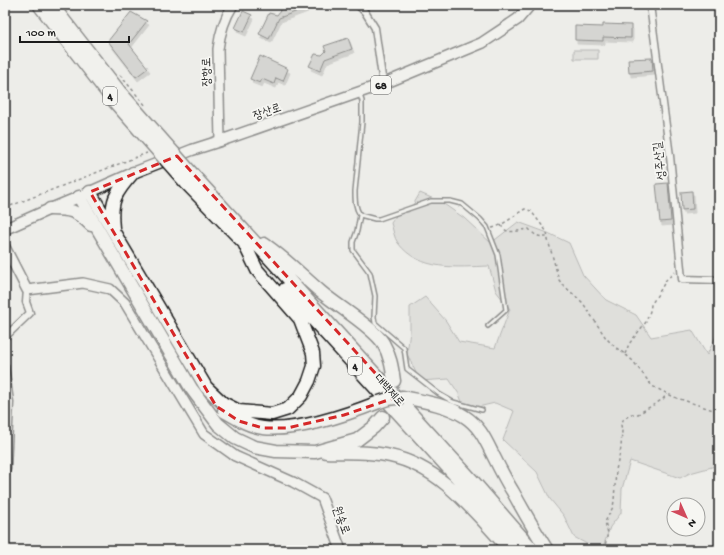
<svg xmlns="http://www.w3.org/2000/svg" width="724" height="555" font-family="'Gochi Hand','Poor Story',sans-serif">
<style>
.green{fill:#cececb;stroke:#757574}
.building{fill:#b9b9b6;stroke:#1c1c1c;filter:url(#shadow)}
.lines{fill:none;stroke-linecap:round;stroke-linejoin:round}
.lane-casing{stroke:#1c1c1c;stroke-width:6}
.street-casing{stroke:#1c1c1c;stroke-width:9}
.secondary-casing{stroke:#1c1c1c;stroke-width:12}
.primary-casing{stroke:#1c1c1c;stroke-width:13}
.highway-casing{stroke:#1c1c1c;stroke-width:15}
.path{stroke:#1c1c1c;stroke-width:1.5;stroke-dasharray:3 3;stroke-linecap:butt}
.lane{stroke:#f6f6f2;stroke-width:3}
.street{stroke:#f6f6f2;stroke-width:6}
.secondary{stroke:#f6f6f2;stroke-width:9}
.primary{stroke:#f6f6f2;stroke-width:10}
.highway{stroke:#f6f6f2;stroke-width:12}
.highway-bridge-casing{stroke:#1c1c1c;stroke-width:15;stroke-linecap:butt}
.highway-bridge{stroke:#f6f6f2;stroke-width:12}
.marked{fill:none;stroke:#d62828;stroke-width:3;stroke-dasharray:8 5;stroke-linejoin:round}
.labels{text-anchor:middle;stroke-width:3.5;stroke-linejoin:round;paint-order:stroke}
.shield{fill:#f6f6f2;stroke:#5d5d5c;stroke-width:1}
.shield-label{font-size:11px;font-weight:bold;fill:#1c1c1c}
.street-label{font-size:12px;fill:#1c1c1c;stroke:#f6f6f2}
</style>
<defs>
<filter id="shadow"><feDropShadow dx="2" dy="4" stdDeviation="0" flood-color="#0004"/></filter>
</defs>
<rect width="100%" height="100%" fill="#edede9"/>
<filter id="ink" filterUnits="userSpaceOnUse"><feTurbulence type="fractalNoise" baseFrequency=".025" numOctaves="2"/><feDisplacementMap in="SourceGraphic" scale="8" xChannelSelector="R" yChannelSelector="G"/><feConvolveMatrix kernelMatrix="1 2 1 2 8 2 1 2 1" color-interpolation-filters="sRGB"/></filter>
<g filter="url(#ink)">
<path class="green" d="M574,50H598V59H574Z
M420,193L441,202L464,218L491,243L518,222L548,233L569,243L583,275L606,300L636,315L651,337L692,330L707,355L718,332L719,321V465L690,473L680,478L630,461L622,489L621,513L610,527L603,547L596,549L574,537L564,516L550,499L537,472L503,440L514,411L495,403L465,410L459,394L449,379L420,381L407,354L410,331V307L425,297L446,321L459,342L495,348L510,309L496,291L489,266C457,267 420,272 398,243C394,238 393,229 391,223L398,213L409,212Z"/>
<path class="building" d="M280,5H305L306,8L279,18L269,39L259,34L269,13L277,15L280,11L278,6Z
M243,11L252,15L244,32L235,28Z
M131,12L147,21L129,44L148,68L136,77L108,41Z
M603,24L631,25V38L603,37V41L575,40V26L603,27Z
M348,38L352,49L325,59L320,71L309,66L315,54L322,55L326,51L324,46Z
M260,56L288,69L283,81L276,78L274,84L262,79L260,83L250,79Z
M652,58L653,71L629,73L628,59Z
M668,183L671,221L660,222L656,184Z
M692,191L693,209L682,210L681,192Z"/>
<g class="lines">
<g class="lane-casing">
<path id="lane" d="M360,95L362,101V122L355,191C355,200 355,207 360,215L375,219H379L431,201H450L462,204L480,219L487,227L498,255L506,310L488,326
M360,215L357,231L353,242V250L370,273L375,296L374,317L375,323L404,348L407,369L439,394L453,402L482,410"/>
</g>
<g class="street-casing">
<path id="street" d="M358,5L365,12L375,28L383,84
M650,5L670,156L682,279L719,280
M5,337L30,313L26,302L27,290
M5,366L10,402L7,469L5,475
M5,531V538"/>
</g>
<g class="secondary-casing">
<path id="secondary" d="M220,141L218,49C220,33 224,19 233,5
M5,247L27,290L83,283L110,289L125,303L204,434L235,456L293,482L322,498L341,550"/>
</g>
<g class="primary-casing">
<path id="primary" d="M5,229L50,209L79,197L133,173L192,150L220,141L383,84L482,43L518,19L530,5"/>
</g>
<g class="highway-casing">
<path id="highway" d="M196,178L473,481L533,550
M186,183L249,248
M90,192L206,387L223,403L239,411L272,414L288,409L301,396L309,381L314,366L313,353L300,319L257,270L244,243
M79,197L191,388L218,424L235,438L254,447L276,451L315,452L357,440L374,427L383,417
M50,209C70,209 76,210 91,225
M113,228C110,201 115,193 133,173
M264,244C285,258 302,276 321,292C336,305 373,327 383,343C390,355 392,367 394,381
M285,289L523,550
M403,397C423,401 447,405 464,416C480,426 486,441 494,457C500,469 506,481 513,492C524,512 535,531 547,550
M224,411C236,418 248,426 263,428C298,432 346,415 379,402
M326,452C347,453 369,451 390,456C442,467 475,513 510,550"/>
</g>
<path class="path" d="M120,75L146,106
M5,208L147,153
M501,225C506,236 519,230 529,229C535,236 539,237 547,237
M492,228C505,225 514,215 525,209L531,211L547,232L548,240L559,280L562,284L583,303L606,338L615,347L625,354L633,361L652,386L674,397L719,412
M625,354L629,344L646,322L650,311L651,305L661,289L666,280L675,272
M604,550L608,533L605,522L613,507L614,501L616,470L621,448L622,431L621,425L623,420L631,414H638L655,404L663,399L667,394"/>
<use href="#lane" class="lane"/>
<use href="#street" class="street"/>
<use href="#secondary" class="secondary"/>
<use href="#primary" class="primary"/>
<use href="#highway" class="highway"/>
<g class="highway-bridge-casing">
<path id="highway-bridge" d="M39,5L112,99L186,183
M52,5L120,92L196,178
M379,402L388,399L403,397"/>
</g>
<use href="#highway-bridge" class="highway-bridge"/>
</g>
</g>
<path d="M0 0H724V555H0ZM177,156L397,397L344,415L287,428H263L239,421L216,406L90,192Z" fill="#edede9" fill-opacity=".55" fill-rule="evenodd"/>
<path class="marked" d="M177,156L397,397L344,415L287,428H263L239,421L216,406L90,192Z"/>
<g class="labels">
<g class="shield">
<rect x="371" y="76" width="20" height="18" rx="3"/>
<rect x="103" y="87" width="14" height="18" rx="3"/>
<rect x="348" y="357" width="14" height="18" rx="3"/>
</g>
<g class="shield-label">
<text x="381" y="89">68</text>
<text x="110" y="100">4</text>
<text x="355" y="370">4</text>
</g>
<g class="street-label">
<text transform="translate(206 72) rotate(-91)" y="4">장항로</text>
<text transform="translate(267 111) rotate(-19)" y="4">장산로</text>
<text transform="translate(659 161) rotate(-97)" y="4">성주산길</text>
<text transform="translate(390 390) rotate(48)" y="4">대백제로</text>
<text transform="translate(342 520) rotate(70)" y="4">원송로</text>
</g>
</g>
<rect width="724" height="555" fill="none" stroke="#f6f6f2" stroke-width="20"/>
<rect x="10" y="10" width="704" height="535" fill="none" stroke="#1c1c1c" stroke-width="1.5" filter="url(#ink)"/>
<g transform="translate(686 517) rotate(135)"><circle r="19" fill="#f6f6f2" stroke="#9f9f9c"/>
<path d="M0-3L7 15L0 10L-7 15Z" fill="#d1495b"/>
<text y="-6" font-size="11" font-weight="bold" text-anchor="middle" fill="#1c1c1c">N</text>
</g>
<path d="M20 36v6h109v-6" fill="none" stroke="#1c1c1c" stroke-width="2"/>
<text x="26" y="36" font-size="12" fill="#1c1c1c" stroke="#f6f6f2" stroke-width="3" paint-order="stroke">100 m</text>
</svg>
